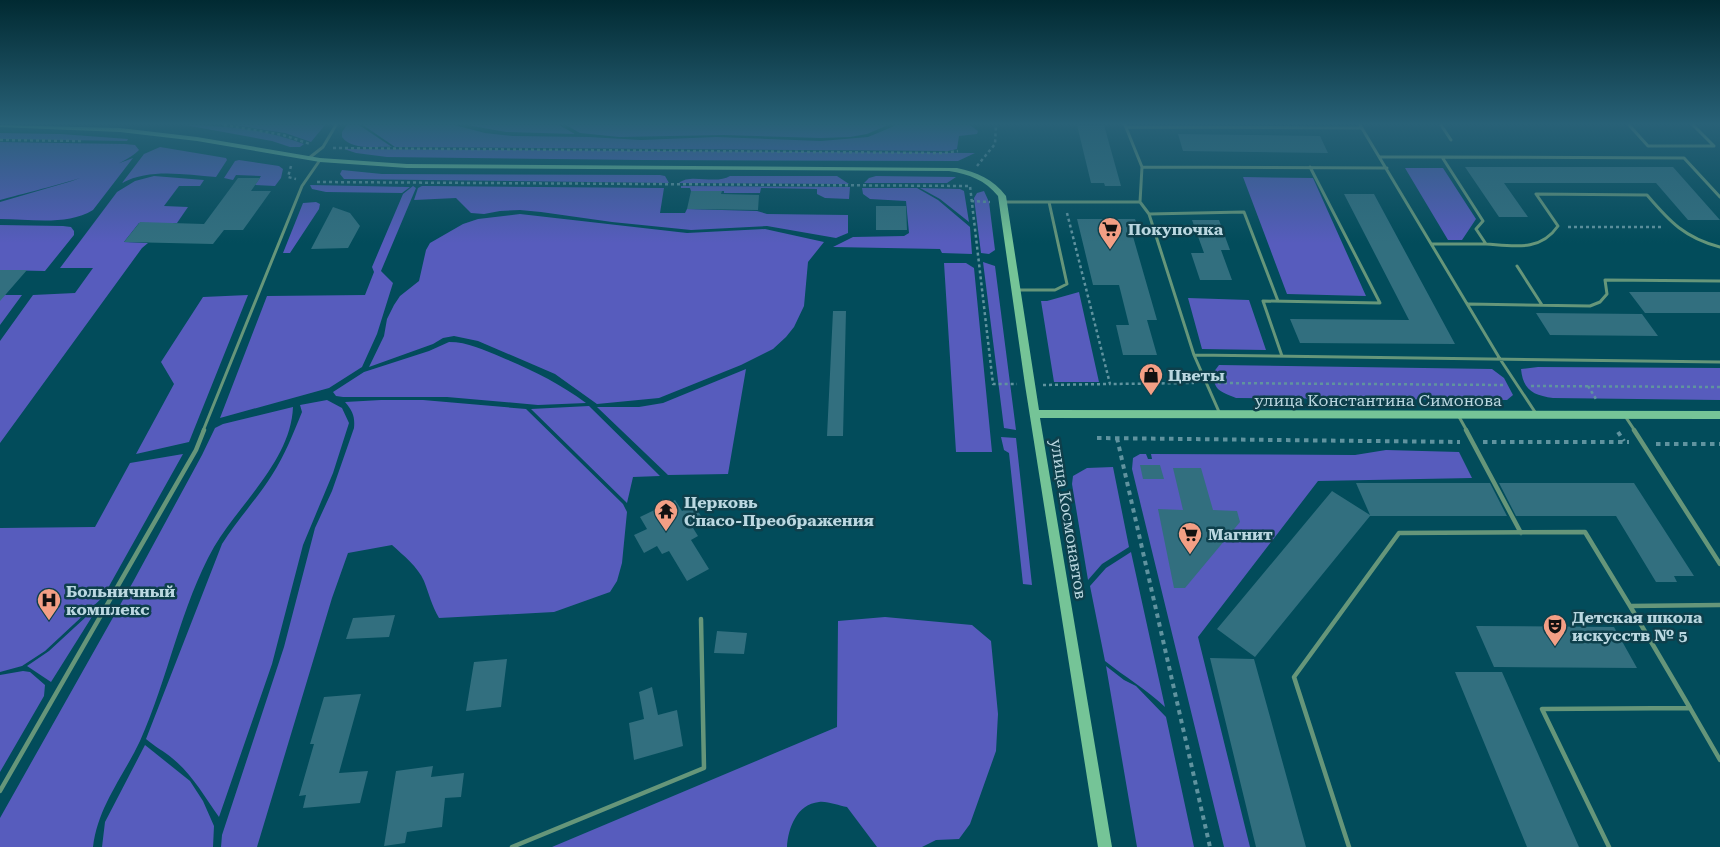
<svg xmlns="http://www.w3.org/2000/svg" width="1720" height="847" font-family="'Roboto Serif',serif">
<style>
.green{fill:#575cbd}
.building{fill:#326f7f}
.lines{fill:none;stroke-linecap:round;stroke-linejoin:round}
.path-far1{stroke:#60939f;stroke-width:2.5;stroke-dasharray:3 3;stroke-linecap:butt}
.path{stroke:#60939f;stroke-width:4;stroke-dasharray:4.5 4.5;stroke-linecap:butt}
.service-far1{stroke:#66967a;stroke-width:3}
.service{stroke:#66967a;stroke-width:4.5}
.secondary{fill:#75c497;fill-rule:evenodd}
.labels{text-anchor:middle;stroke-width:5;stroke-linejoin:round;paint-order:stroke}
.poi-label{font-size:16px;font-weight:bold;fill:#bad7e0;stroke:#0e3f4b;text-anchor:start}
.street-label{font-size:16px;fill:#bad7e0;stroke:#0e3f4b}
</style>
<rect width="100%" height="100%" fill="#024c5b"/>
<path class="green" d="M185,125C226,125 266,130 304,144L300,147H290L272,141Z
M234,125H325L311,142L285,133Z
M347,125H359L392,147C377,146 352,151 342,137V132Z
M363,125H454L485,133L512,136L589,137L641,140L716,137L821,141L868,137L892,127L895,125H970L978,131L977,134L959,136L957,149L948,151L395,147Z
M467,125H559L575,134L506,132Z
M566,125H888L867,134L850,137L821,138L724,135L619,137L580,133Z
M0,133L61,134L128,139L127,141L0,139Z
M0,142L125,144L135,145L139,150C119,172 32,191 0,200Z
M160,147L226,158L227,160L216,177C185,175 151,168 122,183L144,154Z
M344,149L975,153L958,161L641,160L387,157L356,153Z
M133,158L93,210C67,226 30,219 0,219V202L72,181Z
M239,160L279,166L283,169L281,178L275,186L255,185L261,176L236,175L233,180L224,178L235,161Z
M1405,168H1443L1476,219L1462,240H1448Z
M342,170L382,174L660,175L665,176L669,183L344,179L340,174Z
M154,176L204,180L200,186H179L164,206L188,207L177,223H139L124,242L148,243L142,248L0,443V341L33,295L75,293L93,268H60L117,192L135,181Z
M730,176H837L849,184L679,183C690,173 716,185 730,176Z
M876,176L956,177L947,183H864L869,178Z
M1243,177L1313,178L1366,296L1287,294Z
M310,185L410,187L402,193L326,192L312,189Z
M413,186L416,188L381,271L393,283L377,334L362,367L329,388L220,418L267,296L365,295L374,272L372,267L403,194Z
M422,186L664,188L660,213H685L687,209L757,211L767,214L848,215V233L836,238L767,226L691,230L612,222L541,212L520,210L500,211L484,214L471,213L456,198L414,200L418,188Z
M681,186L850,187L849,199L825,198L817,194V189L761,188L760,193H724V191H691L690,188H681Z
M862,188H917L938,200L970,227L972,254L942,253L940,249L833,247L853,237L904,236L909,233L906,201L870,199L863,194Z
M920,188L960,189L964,191L969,222L940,199Z
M984,191L989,202L995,250L989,254L981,253L974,198L977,193Z
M316,202L320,204L319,209L290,253H283L303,203Z
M520,214L687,233L765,229L824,242L808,262L804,306L794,327L786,337L773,349L741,365L659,398L597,404L555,374L478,341L454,336L443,338L433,344L369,367L384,336L387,319L394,305L400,296L419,281L426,250L430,243L463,224L478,219Z
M0,225L63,226L71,227L74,231V235L45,271L0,270Z
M983,262L995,266L1016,430L1004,428Z
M944,263H966L974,268L992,452H956Z
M1079,292L1099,382H1054L1041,301H1047Z
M0,295H22L0,325Z
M248,295L189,442L136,454L174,384L161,362L203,297Z
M1188,298L1249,300L1266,350L1202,349Z
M449,342C468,342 484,350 501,357C532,370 559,383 586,403L538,405L447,397H343L336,396L333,392L364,372L429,351Z
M1219,365L1492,369L1504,378L1513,395L1507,400L1236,398C1220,391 1214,391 1213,373Z
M1538,367L1720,368V400L1553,398C1533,395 1523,390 1521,369Z
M746,369L728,474L668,475L597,407H639L663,403Z
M327,400L342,408L349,423L333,473L303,545L272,664L219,817C204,796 192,774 172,758C164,751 155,747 146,739L222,544C237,520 257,499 272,475C285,455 293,434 302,412L300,405Z
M381,400H423L526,409L623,504L627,512L622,563L617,581L610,592L554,612L439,618C432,606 429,594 424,581C418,567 403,555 392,545L348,553L332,598L257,847H221L222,835L284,647L315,528L332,491L354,428C355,417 353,411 345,402Z
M589,406L660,476L633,477L627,503L531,409Z
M293,407C291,460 240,503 214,547C181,605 168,679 140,741C123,777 98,806 93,847H0V818L133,582L202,455L215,428L223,424Z
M1001,437L1016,438L1032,585L1023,584L1009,453L1004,450Z
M1386,450L1459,452L1472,478L1318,481L1198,637L1250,847H1224L1132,469L1133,458L1140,454H1146L1148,459H1152L1151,454L1355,455Z
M183,454L103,597L45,651L22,666L0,672V528L95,527L130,463Z
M1113,467L1129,547L1102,564L1088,580L1072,484L1073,476L1087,468Z
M1131,552L1165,707C1146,689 1125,677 1105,661L1090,586L1106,568Z
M100,604L51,682L27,666L49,651Z
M885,617L972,625L991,641L998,714L996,751L970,824L959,839L936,840L922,847H877L847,807C839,806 828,801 819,802C797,804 788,828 787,847H552L837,727L838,621Z
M1106,666L1124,680L1136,686L1166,717L1194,847H1137Z
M23,671L30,672L45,685L44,696L0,772V675Z
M145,745L190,781L203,801L214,826L213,847H102L105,822Z"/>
<path class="building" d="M1077,125H1104L1121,186H1105L1104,183H1091Z
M1178,134L1320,136L1328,153L1183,151Z
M1465,167H1673L1720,220H1688L1656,183H1504L1528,217H1499Z
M238,178H260L251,191H271L243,230H224L213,244L124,242L140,222L204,224Z
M691,191H722L721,194L759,195L758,210L687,209Z
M1344,194H1374L1455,344L1300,343L1290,319L1409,320Z
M876,206H906L907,230H876Z
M333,207L350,213L360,226L348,248L311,249Z
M1077,219H1135L1140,233H1132L1157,320H1147L1157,355H1123L1116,325H1129L1119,285H1093Z
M1192,220H1219L1230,250H1221L1232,280H1200L1191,253H1204Z
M0,270H27L0,301Z
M1629,292H1720V313H1645Z
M833,311H846L843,436H827Z
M1536,313L1642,314L1658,336L1550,335Z
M1140,465H1160L1164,479H1143Z
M1173,468H1201L1213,510L1237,511L1240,522L1185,588H1174L1158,509L1183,510Z
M1356,483H1490L1507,516H1370L1255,657L1217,629L1332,491L1370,515Z
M1499,483H1634L1694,576H1674L1677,582H1656L1616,516H1516Z
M675,500L682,511L694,505L705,522L693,528L698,536L691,540L709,569L687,581L669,551L662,554L657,546L644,553L634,535L647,529L640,517Z
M395,615L389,637L346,639L353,618Z
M1476,626L1614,627L1637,668L1494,667Z
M717,631L747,633L744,654L714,653Z
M1210,658L1254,659L1306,847H1256Z
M507,659L501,707L466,711L474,662Z
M1455,672H1502L1579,847H1527Z
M652,687L658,715L677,710L683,746L634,760L629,723L644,719L639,692Z
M361,694L339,773L368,771L360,803L303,808L306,795L299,796L314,744H310L324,697Z
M433,766L431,777L464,773L461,797L445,798L442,827L407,832L405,843L384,846L396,771Z"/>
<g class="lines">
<path class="path-far1" d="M224,125L283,135L310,144
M0,140L81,141
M333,148L944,153L958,151
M291,166L288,177L296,179
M977,166L995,144L996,125
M317,182L970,186L993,384H1017
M971,201L990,202
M1067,213L1110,384L1194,383
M1568,227H1662
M1218,383L1504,385
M1043,385L1110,384
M1531,386L1720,387
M1588,386L1596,399"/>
<path class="path" d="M1618,432L1624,441
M1097,438L1460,442
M1117,438L1210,847
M1483,442H1629
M1656,444H1720"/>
<path class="service-far1" d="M1125,125L1142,167
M1360,125L1500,359L1537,415
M1441,125L1451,140
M1629,125L1648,146H1714L1693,125
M1126,127L1362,128
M1380,157H1442
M309,158L323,147L336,125
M1003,202H1140L1142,167L1387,168
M1140,202L1149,214
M1432,244H1486L1476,229L1483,221L1442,157L1684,158L1720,197
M1486,244C1514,246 1540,252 1558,226L1536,194L1647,195C1670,222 1685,238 1720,247
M1517,266L1542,305
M1016,290H1055L1067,284L1049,202
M1468,304L1590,306L1600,302L1607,294L1605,280L1720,281
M1194,355L1720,362
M1282,356L1263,301L1380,303L1310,167
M1220,414L1194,355L1149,214L1244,212L1278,301
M1458,415L1467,431
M1625,416L1635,431
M203,431L302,186L320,160"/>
<path class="service" d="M1466,430L1521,533
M1634,430L1720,564
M1690,708L1720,760
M0,791L196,450L204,430
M512,847L704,768L701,619
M1349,847L1294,677L1399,533L1585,532L1630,606L1720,605
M1609,847L1542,709L1690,708L1630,606"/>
<path class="secondary" d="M0,125L120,128L197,137L320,158L407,164L957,168C977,172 993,179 1006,196L1039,410L1720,411V419L1040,418L1112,847H1098L1025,385L998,196C985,180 969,174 949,171L407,168L320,162L197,141L120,132L0,127Z"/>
</g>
<linearGradient id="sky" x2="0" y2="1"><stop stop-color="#012a32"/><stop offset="0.51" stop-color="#286177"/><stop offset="1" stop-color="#286177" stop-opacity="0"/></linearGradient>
<rect width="1720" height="243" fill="url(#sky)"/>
<defs>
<g id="supermarket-pin" transform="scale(1.25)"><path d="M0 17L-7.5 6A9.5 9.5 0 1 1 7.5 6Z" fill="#f39f85" stroke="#0e3f4b"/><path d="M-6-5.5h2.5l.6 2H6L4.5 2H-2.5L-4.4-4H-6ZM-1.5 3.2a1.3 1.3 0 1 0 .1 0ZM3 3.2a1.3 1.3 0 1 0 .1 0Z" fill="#111"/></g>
<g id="shop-pin" transform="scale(1.25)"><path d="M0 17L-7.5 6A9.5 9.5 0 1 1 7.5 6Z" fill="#f39f85" stroke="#0e3f4b"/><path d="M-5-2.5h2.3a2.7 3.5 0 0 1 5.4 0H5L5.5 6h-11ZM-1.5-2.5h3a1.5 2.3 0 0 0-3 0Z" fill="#111"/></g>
<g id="temple-pin" transform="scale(1.25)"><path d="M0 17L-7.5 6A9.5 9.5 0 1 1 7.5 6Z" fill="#f39f85" stroke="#0e3f4b"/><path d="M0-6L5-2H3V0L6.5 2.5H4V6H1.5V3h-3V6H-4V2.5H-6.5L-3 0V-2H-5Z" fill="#111"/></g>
<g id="hospital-pin" transform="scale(1.25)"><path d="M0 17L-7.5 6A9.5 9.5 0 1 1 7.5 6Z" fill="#f39f85" stroke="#0e3f4b"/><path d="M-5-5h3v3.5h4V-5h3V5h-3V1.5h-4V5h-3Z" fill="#111"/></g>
<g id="theatre-pin" transform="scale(1.25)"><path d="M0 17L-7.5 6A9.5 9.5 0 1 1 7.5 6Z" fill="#f39f85" stroke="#0e3f4b"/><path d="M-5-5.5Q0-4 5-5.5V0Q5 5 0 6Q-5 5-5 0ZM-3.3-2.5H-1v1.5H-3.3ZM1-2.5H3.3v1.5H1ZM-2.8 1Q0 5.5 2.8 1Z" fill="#111"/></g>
</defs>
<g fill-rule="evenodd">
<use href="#supermarket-pin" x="1110" y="229"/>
<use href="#shop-pin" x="1151" y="375"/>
<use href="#temple-pin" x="666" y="511"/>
<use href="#supermarket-pin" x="1190" y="534"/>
<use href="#hospital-pin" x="49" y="600"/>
<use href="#theatre-pin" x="1555" y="626"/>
</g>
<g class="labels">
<g class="poi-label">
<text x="1128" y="235">Покупочка</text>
<text x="1168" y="381">Цветы</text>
<text x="684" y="508">Церковь<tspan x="684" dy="18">Спасо-Преображения</tspan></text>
<text x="1208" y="540">Магнит</text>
<text x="66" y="597">Больничный<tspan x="66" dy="18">комплекс</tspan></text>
<text x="1572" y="623">Детская школа<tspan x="1572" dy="18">искусств № 5</tspan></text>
</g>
<g class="street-label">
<text x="1378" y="406">улица Константина Симонова</text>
<text transform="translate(1069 519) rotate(81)" y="6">улица Космонавтов</text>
</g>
</g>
</svg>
